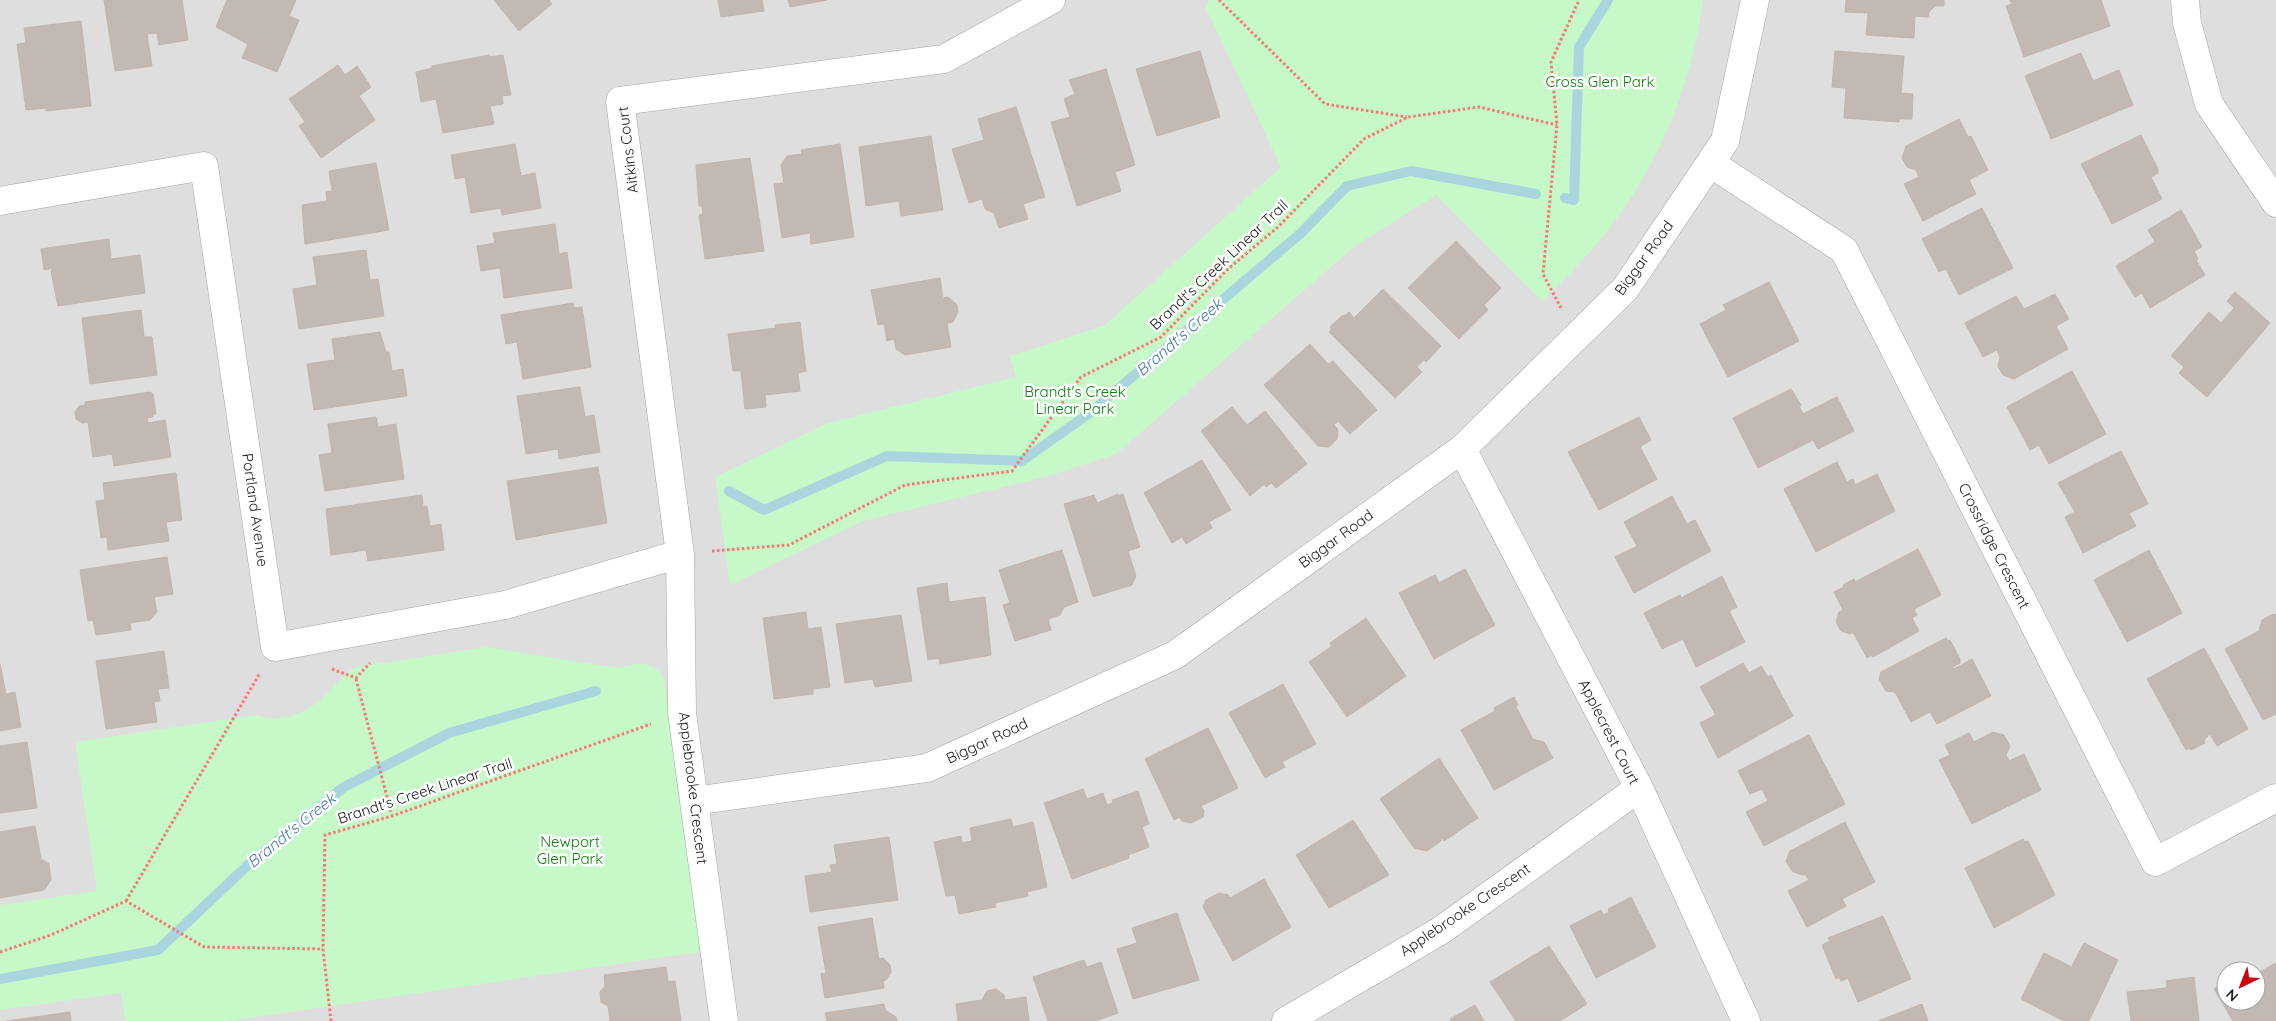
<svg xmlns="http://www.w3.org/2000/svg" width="2276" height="1021" font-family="Quicksand,sans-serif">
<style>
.residential{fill:#dfdede;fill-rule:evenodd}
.park{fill:#c6f9c7}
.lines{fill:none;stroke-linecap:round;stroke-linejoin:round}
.stream{stroke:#a9d6de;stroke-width:10}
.building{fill:#c2b9b4;stroke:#c3b3aa}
.minor-casing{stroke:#a5a5a5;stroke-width:29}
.path{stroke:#f97571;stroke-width:3;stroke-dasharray:2.5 2.5;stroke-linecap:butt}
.minor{stroke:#fff;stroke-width:28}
.labels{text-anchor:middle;stroke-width:5;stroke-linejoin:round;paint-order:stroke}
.park-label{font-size:15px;fill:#0d810e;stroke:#fff}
.street-label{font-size:15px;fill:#212121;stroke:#fff}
.water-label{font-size:16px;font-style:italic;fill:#477ba1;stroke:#fff}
</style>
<rect width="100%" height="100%" fill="#f1ede8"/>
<path class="residential" d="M0,0H2276V1021H0ZM2226,971H2256V1001H2226Z"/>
<path class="park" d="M1210,0H1703C1691,91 1655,175 1595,246C1579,265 1560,283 1542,301L1436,195L1355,246L1116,454L1048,476L863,521L730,585L715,477L828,423L1016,377L1010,356L1104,326L1281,167L1205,6Z
M487,647L617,668L641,663L653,667L663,675L706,951L228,1021H125L121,993L0,1010V905L97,891L75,742L256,715C284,725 310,711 330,691C339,682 345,673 356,667Z"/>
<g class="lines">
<path class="stream" d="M1565,198L1574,200L1579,47L1608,0
M729,491L764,510L887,456L1022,461L1091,412L1301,233L1347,186L1411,171L1536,194
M0,979L158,950L249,864L344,787L449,733L596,691"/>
</g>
<path class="building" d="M104,0H182L188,40L159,45L157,33L147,34L152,66L115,71Z
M227,0H296L289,16L299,20L277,72L242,58L248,44L216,27Z
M494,0H549L552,4L519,31Z
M718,0H762L764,11L721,17Z
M788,0H827L790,7Z
M1846,0H1944V6H1935L1929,12L1928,17L1915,16L1914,38L1866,35L1868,13L1845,12Z
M2010,0H2101L2110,26L2024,57L2006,6L2012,4Z
M81,21L91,106L46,111V108L26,110L17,44L26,43L24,28Z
M1200,51L1220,117L1157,136L1136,69Z
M1835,51L1904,56L1901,93L1913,94L1912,119H1899V122L1844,118L1846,88L1832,87Z
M2081,53L2093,81L2119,70L2133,105L2051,139L2025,76Z
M489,55V57L503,55L511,95L502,96L503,104L490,106L494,124L443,133L436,99L421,102L416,72L432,68V66Z
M338,65L345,75L357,66L371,87L359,96L375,120L321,158L299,126L305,122L289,99Z
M1106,69L1135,165L1115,172L1121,191L1077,206L1051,122L1070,117L1064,99L1075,94L1069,80Z
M1016,107L1045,197L1023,204L1028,219L999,228L994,213L985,209L982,199L969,203L952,149L984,140L978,119Z
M1959,119L1968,137L1971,136L1988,170L1969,180L1976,194L1923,221L1904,184L1919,177L1916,170L1907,167L1902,158L1906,146Z
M2141,135L2158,169V173L2151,177L2162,199L2112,224L2081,164Z
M931,136L943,210L901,216L899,201L866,206L859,147Z
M515,144L521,176L535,173L541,208L502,215L501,208L471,213L465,177L455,179L451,155Z
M840,144L854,237L811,244L810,233L782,238L774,184L784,183L781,165L787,156L802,154L801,150Z
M750,158L764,251L705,259L699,215L703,214L702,206H699L696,165Z
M376,163L389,230L305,244L302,205L327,201L326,192L332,191L329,171Z
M1982,208L2013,268L1959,295L1946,269L1939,272L1922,239Z
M2181,210L2202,247L2194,251L2198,259L2196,260L2205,275L2150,308L2142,293L2135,297L2116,266L2155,242L2148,230Z
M555,224L559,254L567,252L572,288L504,298L500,268L481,271L477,246L495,243L493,233Z
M109,239L111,259L140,255L145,293L58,306L51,271L53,268L44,270L41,249Z
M1456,241L1501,288L1484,305L1488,310L1459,339L1408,288Z
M366,250L370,280L378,279L384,316L299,329L293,289L317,285L313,257Z
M940,278L943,298L948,297L957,305L958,312L953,322L947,323L951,347L905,355L896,349L894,339L887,341L884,324L878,325L871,290Z
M1769,282L1799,341L1728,377L1700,324L1726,310L1723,305Z
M1383,289L1441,346L1426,362L1424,360L1417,367L1422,372L1395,398L1329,332L1332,329L1330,327L1343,315L1344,316L1349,312L1354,318Z
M2235,292L2270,323L2207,397L2179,373L2184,367L2171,356L2209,312L2221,323L2234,308L2227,301Z
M2055,294L2069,319L2056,326L2068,349L2014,379L2003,375L1998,366L2000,357L1997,350L1983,357L1965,323L2016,296L2024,309Z
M573,303L574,308L582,307L591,367L523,379L517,342L506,344L501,315Z
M141,310L144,337H152L157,375L90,384L82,318Z
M800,322L806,371L798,373L800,391L765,395L766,407L745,409L741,371H733L728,334L776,328L775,325Z
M380,332L386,352H389L392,371L403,369L407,396L314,410L307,364L335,360L332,339Z
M1310,344L1328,364L1333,361L1377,410L1350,434L1338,421L1334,425L1338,429L1337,439L1329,447L1318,446L1264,385Z
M2072,371L2106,434L2049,464L2039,445L2030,450L2007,407Z
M580,387L585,417L594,415L600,452L559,459L558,449L526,454L517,396Z
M1791,389L1801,405L1799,406L1803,414L1837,397L1854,431L1818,449L1813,440L1758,468L1733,418Z
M150,392L153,394L156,414H153V417L147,418L148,423L165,420L171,457L114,466L112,454L93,457L88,422L82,423L76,419L75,412L79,406L85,405V402Z
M1232,407L1247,425L1265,411L1307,464L1276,488L1271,483L1266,487L1264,484L1250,496L1201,431Z
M376,417L378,427L396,424L404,479L325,491L319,455L332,453L328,424Z
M1639,417L1651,440L1640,447L1657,479L1599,510L1568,452Z
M2121,451L2148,504L2129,513L2136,526L2083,553L2065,517L2075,512L2058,483Z
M1202,460L1231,510L1209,522L1212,528L1186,544L1182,537L1172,543L1144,493Z
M1837,462L1847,482L1853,479L1855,485L1877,474L1895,511L1816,552L1784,489Z
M598,467L607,523L516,540L507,481Z
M176,473L182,520L166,522L169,541L108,550L107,537L101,538L96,501L105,500L103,483Z
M1118,494V496L1123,494L1140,547L1128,551L1136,576L1132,585L1093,597L1064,504L1094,495L1097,503Z
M422,495L423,507L427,506L430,526L441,524L444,550L368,561L366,550L331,555L326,509Z
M1672,496L1687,524L1695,520L1711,551L1634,593L1615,557L1637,546L1624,522Z
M1918,549L1941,595L1914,609L1917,615L1912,618L1919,631L1873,657L1872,655L1867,658L1853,632L1850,634L1841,631L1836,622L1839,612L1843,610L1834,592L1844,587L1843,585L1854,579L1855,582Z
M1062,550L1078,602L1064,607L1060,615L1048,619L1051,630L1015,641L1003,605L1010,603L999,570Z
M2149,550L2182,613L2127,642L2094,580Z
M167,557L173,594L154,597L157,612L150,620L130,623L131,630L96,635L93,620L88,621L80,570Z
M1465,569L1495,625L1434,659L1399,593L1435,575L1439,583Z
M1722,576L1737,607L1729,611L1745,642L1696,667L1683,639L1662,649L1644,613L1680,595L1681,598Z
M947,583L949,602L985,597L991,655L940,664L939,658L928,660L917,588Z
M806,612L808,629L821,627L830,687L813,689V694L774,699L763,618Z
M2273,614L2276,615V714L2263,720L2225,649L2259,631L2262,620Z
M901,615L912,681L875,687L873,679L845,683L836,624Z
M1366,618L1406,676L1347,717L1309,662L1332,646L1330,643Z
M1946,638L1948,641L1950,640L1960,659V663L1953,667L1954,669L1972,659L1991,696L1937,724L1930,712L1911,722L1895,692L1886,691L1879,679L1881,672Z
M2204,648L2248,729L2217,746L2210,734L2204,740L2205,743L2191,750L2189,748L2186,750L2147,679Z
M164,651L169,688L158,689L160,701L154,702L157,722L106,729L96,661Z
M1743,663L1749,673L1761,666L1768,677L1771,675L1793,716L1718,758L1700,723L1716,715L1700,687Z
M0,664L6,694L15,692L21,727L0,731Z
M1283,684L1316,744L1282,762L1285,767L1265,778L1229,713Z
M1514,697L1518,705L1516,707L1533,739L1544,742L1553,758L1494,790L1461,730L1495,711L1494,708Z
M1208,728L1238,788L1201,806L1204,811L1203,817L1191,823L1182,821L1180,817L1174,820L1145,759Z
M1993,732L2004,735L2010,746L2006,755L2009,761L2024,754L2041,790L1972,824L1939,760L1950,755L1945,745L1969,733L1974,742Z
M1809,735L1845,804L1764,846L1746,812L1768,801L1762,789L1750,794L1738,771Z
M27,742L37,808L0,813V746Z
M1439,758L1478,818L1444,841L1441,836V841L1427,851L1414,848L1380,799Z
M1083,789L1087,799L1103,793L1107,805L1113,803L1112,800L1138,791L1149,824L1142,827L1149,847L1128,855L1129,858L1072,879L1044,803Z
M1011,819L1013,827L1033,822L1047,887L1027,892L1028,896L995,903L996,907L959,914L955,895L946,896L934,842L961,836L962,843L972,841L970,828Z
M1353,820L1389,875L1329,908L1296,855Z
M1845,822L1875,882L1842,899L1846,906L1807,927L1788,891L1809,880L1805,874L1802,875L1792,871L1786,861L1790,851Z
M35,826L41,859L49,864L51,880L44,890L0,898V832Z
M889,837L898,900L810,912L805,876L832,872L830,865L837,864L834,845Z
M2023,839L2025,842L2028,841L2055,895L1994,928L1965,868Z
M1264,879L1291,927L1233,961L1203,907L1206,900L1219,893L1228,895L1230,898Z
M1631,897L1656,947L1596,978L1570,926L1601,910L1603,915L1609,912L1608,909Z
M1177,913L1199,980L1133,999L1117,949L1137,943L1132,928Z
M1883,916L1911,979L1858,1002L1848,978L1841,981L1839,977L1836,979L1822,945L1830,941L1828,938Z
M872,918L879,959L883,958L890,965L891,972L886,980L883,981L884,988L825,998L821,974L826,973L818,927Z
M2084,943L2118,960L2089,1021H2064L2021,999L2044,953L2070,966L2069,968H2071Z
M1549,946L1587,1004L1560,1021H1516L1490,982Z
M1084,960L1087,967L1101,962L1118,1013L1096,1021H1048L1033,977Z
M2276,963V1021H2233L2214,989L2226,982V1001H2256V974Z
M666,967L668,982L675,981L681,1021H610L608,1006L601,1002L600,992L605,986L604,975Z
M2194,977L2199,1021H2131L2127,992L2167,988L2166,981Z
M996,989L1004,995L1005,1000L1026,997L1029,1021H958L956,1004L982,1000L987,991Z
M884,1004L885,1010L896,1017L897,1021H827L825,1013Z
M1922,1004L1928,1021H1878Z
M1475,1005L1484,1021H1451L1450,1019Z
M70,1012L71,1021H6Z"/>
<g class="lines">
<g class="minor-casing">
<path id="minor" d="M2185,0L2187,23L2209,104L2276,203
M1710,163L1844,250L2155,862L2276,798
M0,201L204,166L275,647L505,605L680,554
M1462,449L1639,788L1746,1021
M694,801L927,768L1175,655L1462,449L1625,289L1725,141L1755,0
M724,1021L682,713L680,554L620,101L944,59L1051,0
M1286,1021L1440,931L1639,788"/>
</g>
<path class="path" d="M1219,0L1325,104L1407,117
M1561,308L1543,274L1557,125L1551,62L1579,0
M712,551L789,545L905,485L1012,471L1081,377L1161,337L1228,269L1278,227L1364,139L1408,117L1479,107L1557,125
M332,669L356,678L370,663
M356,679L392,816
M126,901L260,673
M0,952L51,935L126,901L204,947L323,949
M331,1021L323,949L325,835L392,816L651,724"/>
<use href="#minor" class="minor"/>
</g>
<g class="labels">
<g class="park-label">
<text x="1600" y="87">Cross Glen Park</text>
<text x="1075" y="397">Brandt's Creek<tspan x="1075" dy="17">Linear Park</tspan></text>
<text x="570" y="847">Newport<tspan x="570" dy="17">Glen Park</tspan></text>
</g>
<g class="street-label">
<text transform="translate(628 150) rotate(-97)" y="5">Aitkins Court</text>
<text transform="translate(1644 258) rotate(-54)" y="5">Biggar Road</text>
<text transform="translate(1219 265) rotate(-43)" y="5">Brandt's Creek Linear Trail</text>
<text transform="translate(255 510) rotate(82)" y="5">Portland Avenue</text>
<text transform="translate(1336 539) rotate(-36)" y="5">Biggar Road</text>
<text transform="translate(1994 546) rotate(63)" y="5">Crossridge Crescent</text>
<text transform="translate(1609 732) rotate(63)" y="5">Applecrest Court</text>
<text transform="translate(987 741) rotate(-25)" y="5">Biggar Road</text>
<text transform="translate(693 788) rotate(83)" y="5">Applebrooke Crescent</text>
<text transform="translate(425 791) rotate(-18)" y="5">Brandt's Creek Linear Trail</text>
<text transform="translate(1465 910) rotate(-34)" y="5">Applebrooke Crescent</text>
</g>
<g class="water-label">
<text transform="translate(1179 337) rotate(-41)" y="6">Brandt's Creek</text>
<text transform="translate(291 830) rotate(-39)" y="6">Brandt's Creek</text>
</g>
</g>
<g transform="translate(2241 986) rotate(223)"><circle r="24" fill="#ffffff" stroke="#a6a6a6"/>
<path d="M0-4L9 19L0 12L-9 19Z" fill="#d00212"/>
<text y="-8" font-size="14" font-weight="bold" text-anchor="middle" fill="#212121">N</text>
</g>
</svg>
